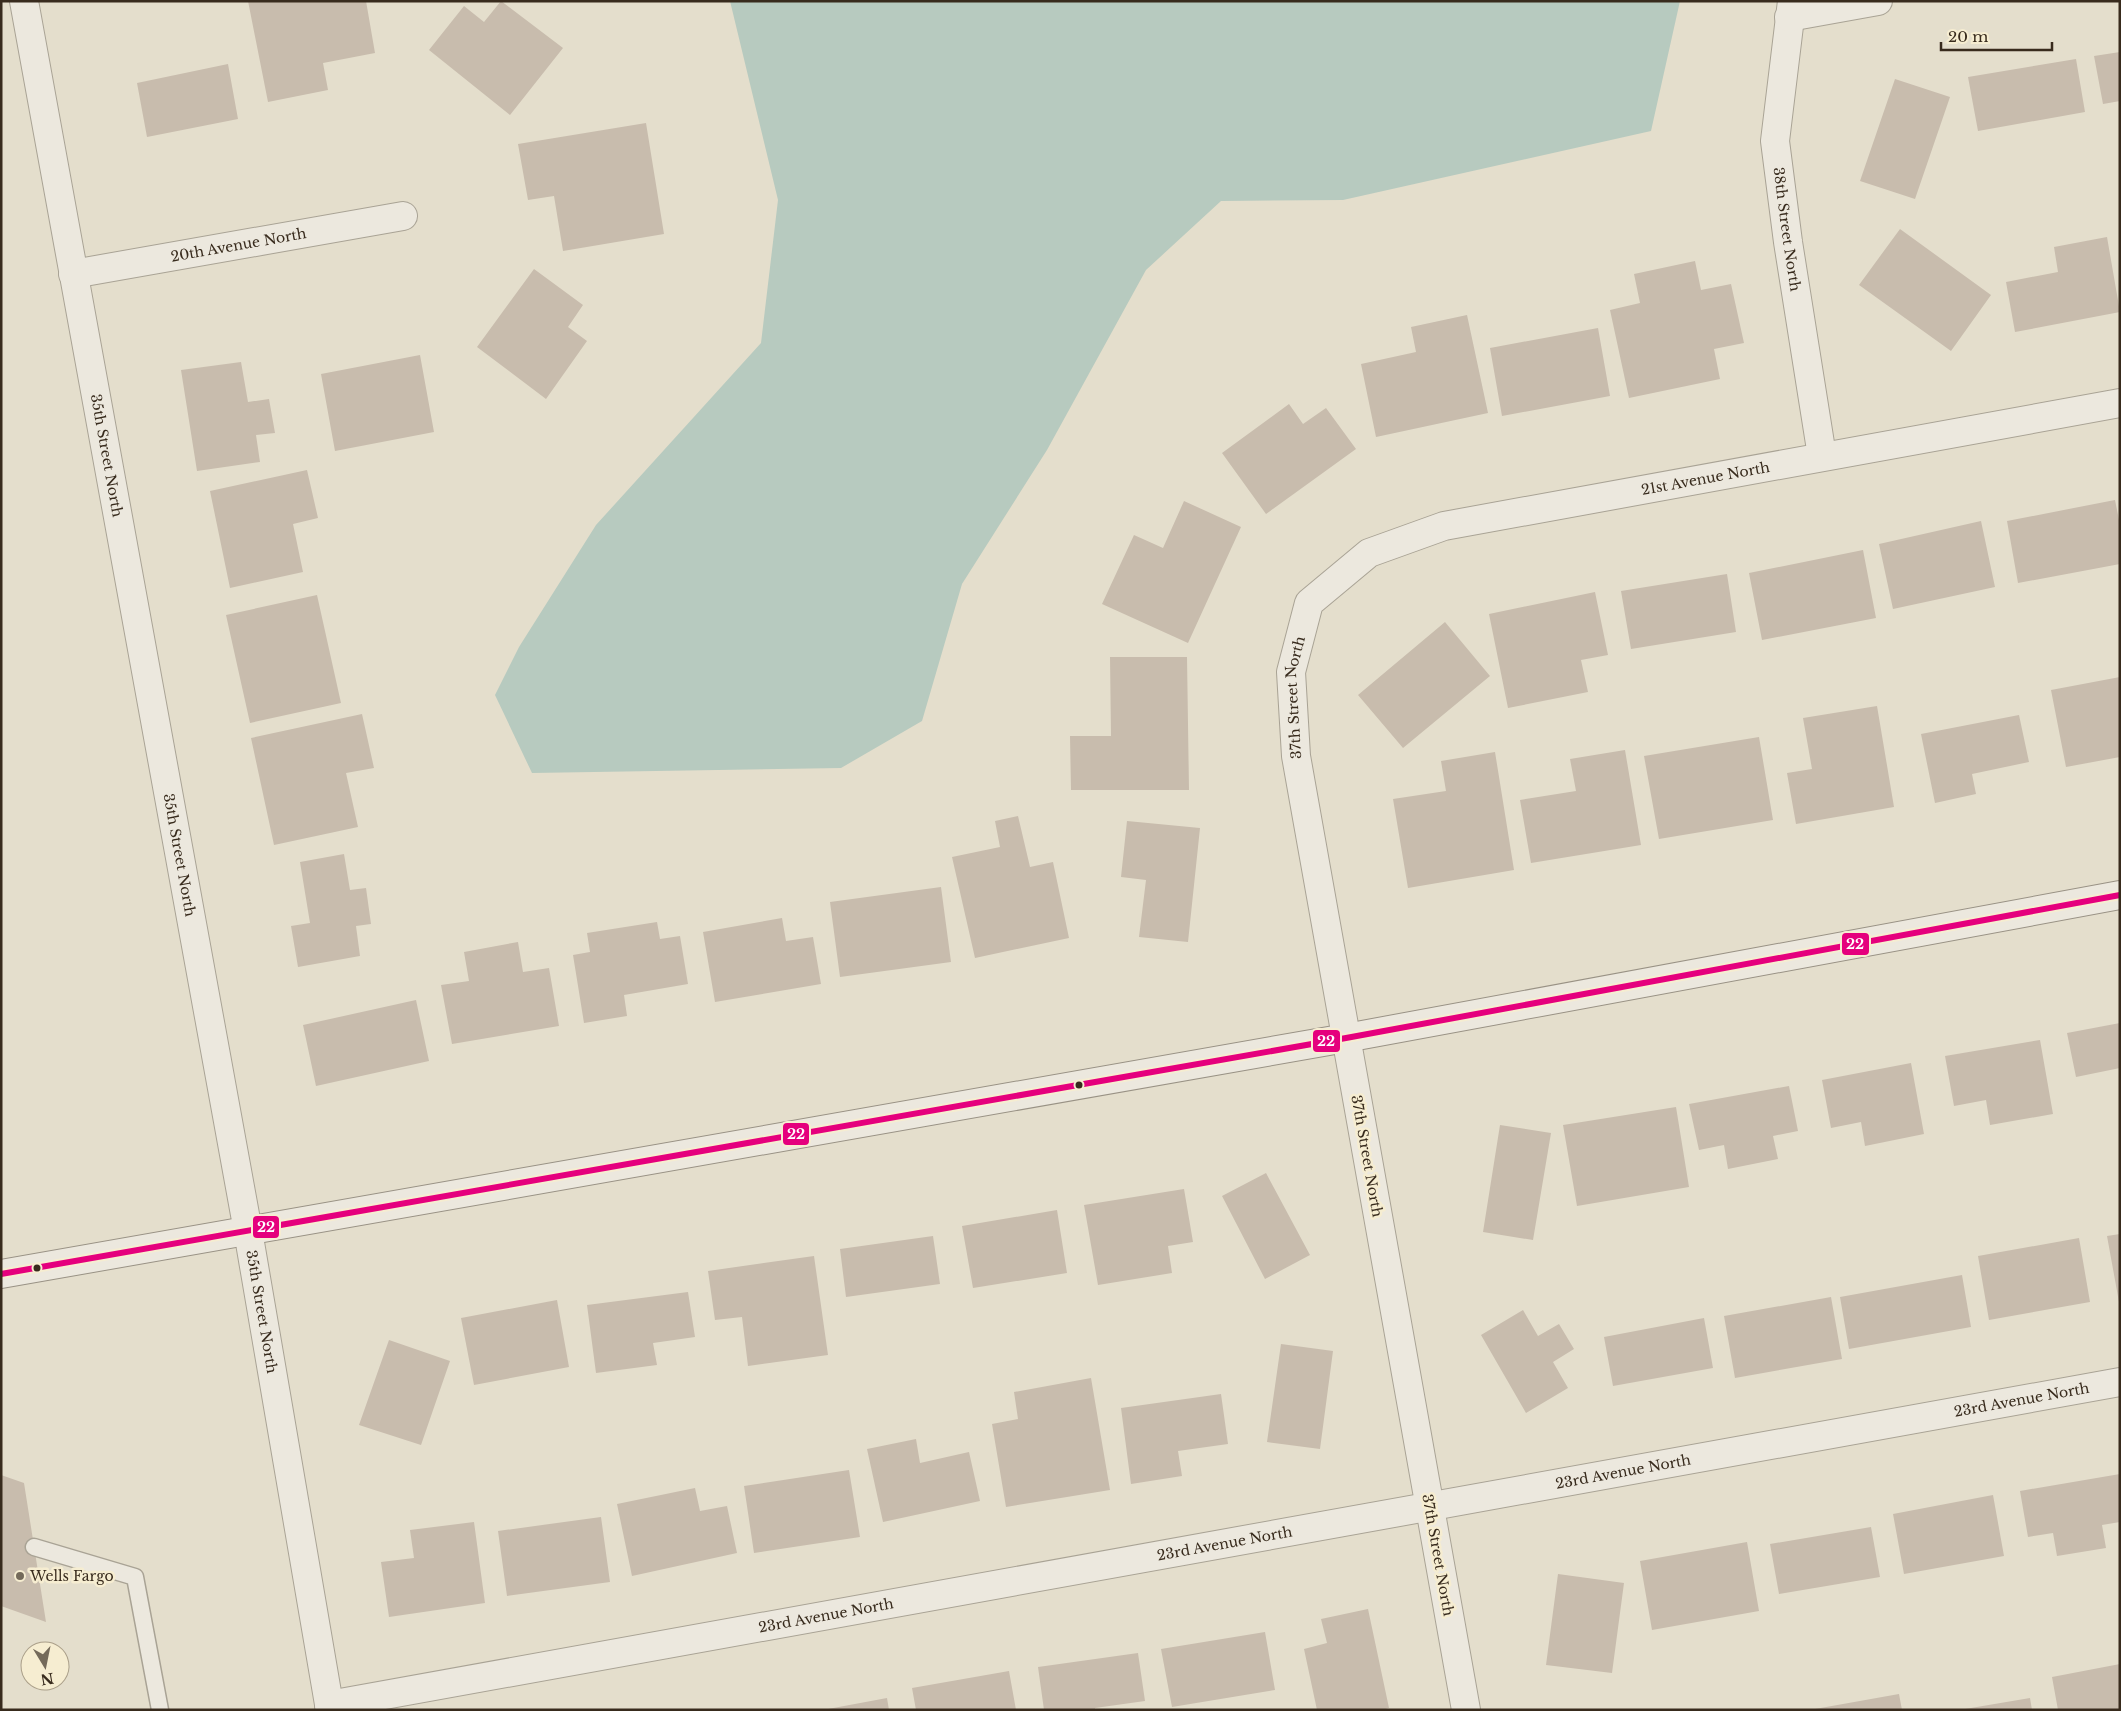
<svg xmlns="http://www.w3.org/2000/svg" width="2121" height="1711" font-family="'Libre Baskerville',serif">
<style>
.water{fill:#b7cabf}
.building{fill:#c8bcad}
.lines{fill:none;stroke-linecap:round;stroke-linejoin:round}
.service-casing{stroke:#a9a395;stroke-width:19}
.minor-casing{stroke:#a9a395;stroke-width:30}
.secondary-casing{stroke:#999285;stroke-width:30}
.service{stroke:#ece8de;stroke-width:16}
.minor{stroke:#ece8de;stroke-width:28}
.secondary{stroke:#ece8de;stroke-width:28}
.bus-1-casing{stroke:#f6edd1;stroke-width:10}
.bus-1{stroke:#e5007d;stroke-width:6}
.bus-dot{fill:#382b1d;stroke:#f6edd1;stroke-width:2}
.poi-dot{fill:#746a5a;stroke:#f6edd1;stroke-width:2}
.labels{text-anchor:middle;stroke-width:5;stroke-linejoin:round;paint-order:stroke}
.street-label{font-size:14px;fill:#382b1d;stroke:#f6edd1}
.poi-label{font-size:14px;fill:#382b1d;stroke:#f6edd1;text-anchor:start}
.line-badge{stroke:#f6edd1;stroke-width:2}
.badge-label{font-size:14px;text-anchor:middle;font-weight:bold;fill:#fff}
</style>
<rect width="100%" height="100%" fill="#e4decc"/>
<path class="water" d="M730,1H1680L1651,131L1343,200L1221,201L1146,270L1047,450L962,584L922,721L841,768L532,773L495,695L519,647L596,525L761,343L778,200Z"/>
<path class="building" d="M248,1H366L375,53L323,63L328,90L268,102Z
M501,1L563,48L510,115L429,50L464,6L484,22Z
M2120,52V101L2103,104L2094,56Z
M2076,59L2085,112L1978,131L1968,77Z
M228,64L238,119L147,137L137,83Z
M1895,79L1950,97L1915,199L1860,181Z
M646,123L664,234L563,251L554,196L528,200L518,144Z
M1900,229L1991,295L1951,351L1859,285Z
M2107,237L2120,312L2015,332L2006,282L2058,272L2054,247Z
M1695,261L1701,290L1731,284L1744,343L1714,349L1720,379L1629,398L1610,310L1640,303L1634,274Z
M534,269L583,305L568,327L587,341L546,399L477,347Z
M1467,315L1488,413L1376,437L1361,364L1416,352L1411,327Z
M1598,328L1610,396L1502,416L1490,348Z
M420,355L434,432L335,451L321,374Z
M241,362L248,402L269,399L275,433L256,435L260,462L197,471L181,370Z
M1289,404L1303,424L1326,408L1356,449L1266,514L1222,453Z
M307,470L318,518L293,524L303,572L230,588L210,491Z
M2115,500L2120,525V564L2018,583L2007,521Z
M1184,501L1241,527L1188,643L1102,604L1134,535L1163,548Z
M1981,521L1995,587L1893,609L1879,544Z
M1863,550L1876,618L1762,640L1749,573Z
M1727,574L1736,632L1631,649L1621,591Z
M1595,592L1608,655L1581,660L1588,692L1508,708L1489,614Z
M317,595L341,703L250,723L226,615Z
M1445,622L1490,676L1403,748L1358,695Z
M1110,657H1187L1189,790H1071L1070,736H1111Z
M2120,677V757L2066,767L2051,690Z
M1877,706L1894,807L1796,824L1787,773L1812,769L1803,718Z
M362,714L374,768L346,773L358,827L274,845L251,738Z
M2019,715L2029,762L1972,774L1976,794L1935,803L1921,734Z
M1759,737L1773,820L1659,839L1644,756Z
M1625,750L1641,845L1531,863L1520,800L1576,791L1570,759Z
M1495,752L1514,870L1408,888L1393,799L1446,791L1441,761Z
M1018,816L1030,867L1053,862L1069,938L975,958L952,857L1000,847L995,821Z
M1127,821L1200,828L1188,942L1139,937L1146,880L1121,877Z
M344,854L350,890L366,888L371,924L356,926L360,956L298,967L291,926L310,923L300,862Z
M941,887L951,962L840,977L830,902Z
M782,918L786,941L813,937L821,984L715,1002L703,932Z
M657,922L660,939L680,936L688,984L624,995L627,1016L584,1023L573,955L590,952L587,933Z
M518,942L523,972L549,968L559,1026L452,1044L441,985L469,981L464,952Z
M416,1000L429,1061L316,1086L303,1025Z
M2120,1023V1068L2076,1077L2067,1033Z
M2040,1040L2053,1114L1990,1125L1986,1100L1954,1106L1945,1056Z
M1911,1063L1924,1134L1865,1146L1861,1122L1831,1128L1822,1080Z
M1789,1086L1798,1131L1773,1136L1778,1159L1728,1169L1724,1145L1699,1150L1689,1104Z
M1676,1107L1689,1187L1577,1206L1563,1125Z
M1500,1125L1551,1133L1533,1240L1483,1232Z
M1266,1173L1310,1255L1265,1279L1222,1196Z
M1184,1189L1193,1242L1168,1246L1172,1273L1098,1285L1084,1205Z
M1057,1210L1067,1273L973,1288L962,1226Z
M2120,1234V1302H2119L2107,1236Z
M933,1236L940,1284L846,1297L840,1249Z
M2079,1238L2090,1302L1989,1320L1978,1256Z
M814,1256L828,1355L748,1366L742,1317L715,1320L708,1271Z
M1962,1275L1971,1327L1849,1349L1840,1297Z
M688,1292L695,1337L653,1343L657,1365L596,1373L587,1305Z
M1831,1297L1842,1359L1735,1378L1724,1316Z
M557,1300L569,1367L474,1385L461,1318Z
M1523,1310L1538,1336L1559,1324L1574,1349L1553,1362L1568,1388L1526,1413L1481,1335Z
M1704,1318L1713,1368L1613,1386L1604,1337Z
M389,1340L450,1361L421,1445L359,1425Z
M1281,1344L1333,1351L1320,1449L1267,1442Z
M1091,1378L1110,1490L1006,1507L992,1424L1018,1419L1014,1392Z
M1221,1394L1228,1444L1178,1451L1182,1476L1131,1484L1121,1408Z
M916,1439L920,1463L969,1452L980,1501L883,1522L867,1449Z
M849,1470L860,1537L754,1553L744,1486Z
M2120,1474V1522L2102,1525L2106,1548L2057,1556L2053,1533L2028,1537L2020,1491Z
M1,1475L24,1483L46,1622L1,1606Z
M695,1488L700,1511L727,1506L737,1553L632,1576L617,1504Z
M1993,1495L2004,1556L1904,1574L1893,1514Z
M601,1517L610,1582L507,1596L498,1531Z
M474,1522L485,1603L389,1617L381,1562L414,1558L410,1530Z
M1871,1527L1880,1577L1779,1594L1770,1544Z
M1747,1542L1759,1611L1652,1630L1640,1561Z
M1558,1574L1624,1583L1612,1673L1546,1665Z
M1368,1609L1389,1708L1382,1710H1317L1304,1649L1327,1643L1321,1619Z
M1265,1632L1275,1690L1172,1707L1161,1649Z
M1138,1653L1145,1701L1095,1708V1710H1044L1038,1667Z
M2120,1664V1710H2058L2052,1677Z
M1009,1671L1016,1710H916L912,1688Z
M1899,1694L1902,1710H1815V1709Z
M887,1698L889,1710H828V1709Z
M2030,1698L2032,1710H1965V1709Z"/>
<g class="lines">
<g class="service-casing">
<path id="service" d="M34,1547L135,1577L160,1710"/>
</g>
<g class="minor-casing">
<g id="minor">
<path id="s1" d="M24,1L248,1231L330,1710"/>
<path id="s2" d="M1792,1L1775,141L1788,242L1822,456"/>
<path d="M1789,17L1878,1"/>
<path id="s3" d="M73,274L403,216"/>
<path id="s4" d="M329,1705L2120,1382"/>
<path id="s5" d="M1466,1710L1296,756L1291,672L1309,603L1369,553L1444,526L2120,403"/>
</g>
</g>
<g class="secondary-casing">
<path id="secondary" d="M1,1274L1346,1038L2120,895"/>
</g>
<use href="#service" class="service"/>
<use href="#minor" class="minor"/>
<use href="#secondary" class="secondary"/>
<g class="bus-1-casing">
<path id="bus-1" d="M1,1274L1346,1038L2120,895"/>
</g>
<use href="#bus-1" class="bus-1"/>
</g>
<g class="bus-dot">
<circle cx="1079" cy="1085" r="4.5"/>
<circle cx="37" cy="1268" r="4.5"/>
</g>
<circle class="poi-dot" cx="20" cy="1576" r="5"/>
<g class="labels">
<g class="street-label">
<text dy="5" stroke="none"><textPath href="#s2" startOffset="230">38th Street North</textPath></text>
<text dy="5" stroke="none"><textPath href="#s3" startOffset="168">20th Avenue North</textPath></text>
<text dy="5" stroke="none"><textPath href="#s1" startOffset="462">35th Street North</textPath></text>
<text dy="5" stroke="none"><textPath href="#s5" startOffset="1548">21st Avenue North</textPath></text>
<text dy="5" stroke="none"><textPath href="#s5" startOffset="1028">37th Street North</textPath></text>
<text dy="5" stroke="none"><textPath href="#s1" startOffset="868">35th Street North</textPath></text>
<text transform="translate(1367 1156) rotate(80)" y="5">37th Street North</text>
<text dy="5" stroke="none"><textPath href="#s1" startOffset="1332">35th Street North</textPath></text>
<text dy="5" stroke="none"><textPath href="#s4" startOffset="1720">23rd Avenue North</textPath></text>
<text dy="5" stroke="none"><textPath href="#s4" startOffset="1315">23rd Avenue North</textPath></text>
<text dy="5" stroke="none"><textPath href="#s4" startOffset="910">23rd Avenue North</textPath></text>
<text transform="translate(1438 1555) rotate(80)" y="5">37th Street North</text>
<text dy="5" stroke="none"><textPath href="#s4" startOffset="505">23rd Avenue North</textPath></text>
</g>
<g class="poi-label">
<text x="30" y="1581">Wells Fargo</text>
</g>
</g>
<g class="line-badge">
<rect x="1841" y="932" width="29" height="24" rx="5" fill="#e5007d"/>
<rect x="1312" y="1029" width="29" height="24" rx="5" fill="#e5007d"/>
<rect x="782" y="1122" width="28" height="24" rx="5" fill="#e5007d"/>
<rect x="252" y="1215" width="28" height="24" rx="5" fill="#e5007d"/>
</g>
<g class="badge-label">
<text x="1855" y="949">22</text>
<text x="1326" y="1046">22</text>
<text x="796" y="1139">22</text>
<text x="266" y="1232">22</text>
</g>
<rect width="2121" height="1711" fill="none" stroke="#382b1d" stroke-width="5"/>
<g transform="translate(45 1666) rotate(170)"><circle r="24" fill="#f6edd1" stroke="#aa9f89"/>
<path d="M0-4L9 19L0 12L-9 19Z" fill="#746a5a"/>
<text y="-8" font-size="14" font-weight="bold" text-anchor="middle" fill="#382b1d">N</text>
</g>
<path d="M1941 42v8h111v-8" fill="none" stroke="#382b1d" stroke-width="2.5"/>
<text x="1948" y="42" font-size="15" fill="#382b1d" stroke="#f6edd1" stroke-width="4" paint-order="stroke">20 m</text>
</svg>
